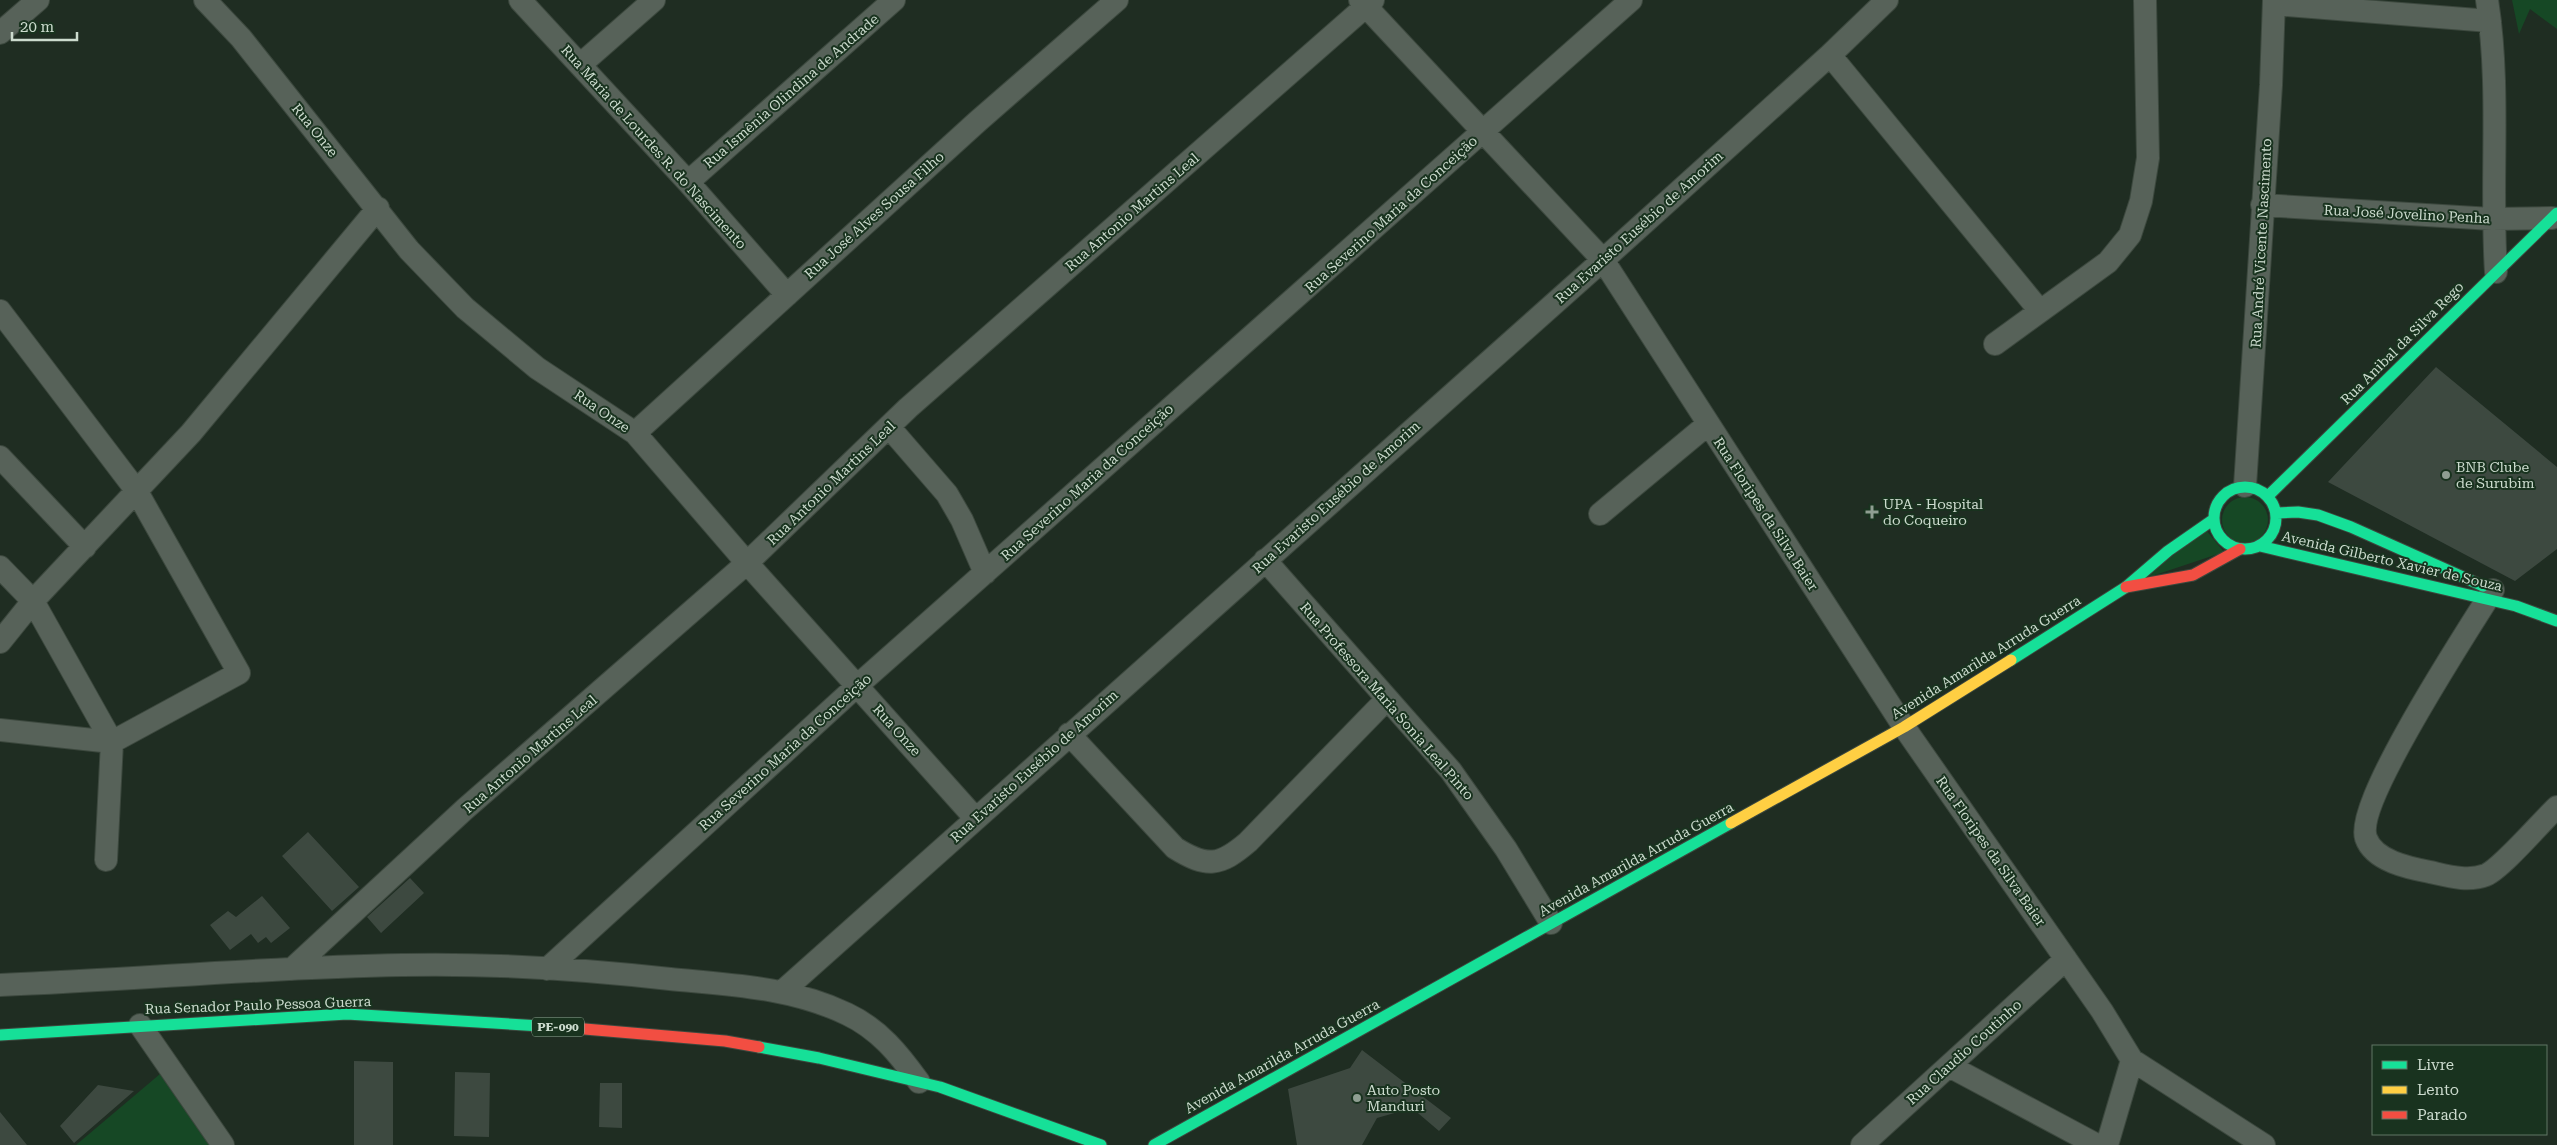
<svg xmlns="http://www.w3.org/2000/svg" width="2557" height="1145" font-family="'Roboto Serif',serif">
<style>
.green{fill:#164825}
.building{fill:#3d4940}
.lines{fill:none;stroke-linecap:round;stroke-linejoin:round}
.street-casing{stroke:#3c483e;stroke-width:24}
.fast-casing{stroke:#3c483e;stroke-width:13}
.slow-casing{stroke:#3c483e;stroke-width:13}
.jam-casing{stroke:#3c483e;stroke-width:13}
.street{stroke:#576259;stroke-width:22}
.fast{stroke:#16e098;stroke-width:11}
.slow{stroke:#ffcf43;stroke-width:11}
.jam{stroke:#f24e42;stroke-width:11}
.poi-dot{fill:#8f9e92;stroke:#19331f;stroke-width:2}
.labels{text-anchor:middle;stroke-width:4;stroke-linejoin:round;paint-order:stroke}
.shield{fill:#19331f;stroke:#96a99a;stroke-width:1}
.shield-label{font-size:12px;font-weight:bold;fill:#ccdbce}
.street-label{font-size:14px;fill:#ccdbce;stroke:#19331f}
.poi-label{font-size:14px;fill:#ccdbce;stroke:#19331f;text-anchor:start}
</style>
<rect width="100%" height="100%" fill="#1f2d22"/>
<path class="green" d="M2512,0H2557V29L2530,9L2519,34Z
M2222 520a23 23 0 1 1 46 0a23 23 0 1 1-46 0Z
M2206,530L2224,552L2140,580Z
M160,1074L209,1145H76Z"/>
<path class="building" d="M2436,367L2557,467V549L2515,581L2328,482Z
M308,832L359,887L332,911L282,856Z
M410,878L424,893L381,933L367,917Z
M262,896L290,928L271,943L266,937L258,943L251,934L230,950L210,925L228,911L236,917Z
M1362,1050L1451,1118L1439,1131L1412,1108L1377,1118L1362,1145H1297L1288,1089L1350,1068Z
M354,1061L393,1062V1145H354Z
M455,1072L490,1073L489,1137L454,1136Z
M600,1083H622V1128L599,1127Z
M98,1085L134,1091L74,1143L60,1126Z
M0,1112L27,1145H0Z"/>
<g class="lines">
<g class="street-casing">
<path id="street" d="M205,0L241,38L409,250L465,308L537,368L635,433L747,563L975,818
M520,0L688,182L787,295
M1360,0L1603,260L1904,727L2102,1011L2132,1060L2264,1145
M2487,0C2501,89 2490,181 2496,272
M2274,4L2490,21
M0,33L38,0
M1830,55L2040,311
M580,65L654,0
M688,182L894,0
M2262,205L2492,219L2552,218
M0,311L136,490L239,673L112,742L0,730
M1995,344L2108,262L2130,235L2141,201L2148,158L2145,0
M889,427L947,494L962,520L985,573
M635,433L977,122L1117,0
M0,457L85,547
M2245,486L2271,85L2274,0
M1600,514L1707,425
M1265,560L1451,771L1506,849L1551,923
M0,567L33,601L112,742L106,860
M2493,590C2470,627 2354,803 2366,838C2374,861 2409,868 2430,872C2448,876 2468,882 2486,875C2502,868 2542,821 2557,807
M0,642L33,601L191,433L378,208
M1069,734L1175,848C1207,868 1220,866 1248,842L1387,699
M292,969L465,809L747,563L908,408L1373,0
M547,969L858,685L1631,0
M0,985C134,980 268,967 402,965C491,963 581,969 670,979C731,985 791,987 847,1014C879,1029 899,1054 919,1082
M783,991L1603,260L1830,55L1887,0
M140,1025L223,1145
M1949,1066L2097,1145
M1862,1145L2066,959
M2107,1145L2132,1060"/>
</g>
<g class="fast-casing">
<path id="fast" d="M2214 518a31 31 0 1 1 62 0a31 31 0 1 1-62 0Z
M2268,496L2557,213
M2277,513L2298,512L2318,515L2351,527L2483,586
M2260,546L2516,606L2557,621
M2011,660L2126,587L2168,551L2214,519
M0,1035L347,1014L573,1028
M759,1047L819,1058L940,1087L1101,1145
M1154,1145L1731,823"/>
</g>
<g class="slow-casing">
<path id="slow" d="M1731,823L1904,727L2011,660"/>
</g>
<g class="jam-casing">
<path id="jam" d="M2126,587L2193,575L2240,549
M573,1028L725,1041L759,1047"/>
</g>
<use href="#street" class="street"/>
<use href="#fast" class="fast"/>
<use href="#slow" class="slow"/>
<use href="#jam" class="jam"/>
</g>
<g class="poi-dot">
<circle cx="2446" cy="475" r="5"/>
<path d="M1869.5 504.5h5v5h5v5h-5v5h-5v-5h-5v-5h5z"/>
<circle cx="1357" cy="1098" r="5"/>
</g>
<g class="labels">
<rect class="shield" x="532" y="1017.5" width="52" height="19" rx="4"/>
<g class="shield-label">
<text x="558" y="1031">PE-090</text>
</g>
<g class="street-label">
<text transform="translate(791 91) rotate(-41)" y="5">Rua Ismênia Olindina de Andrade</text>
<text transform="translate(315 130) rotate(51)" y="5">Rua Onze</text>
<text transform="translate(654 147) rotate(48)" y="5">Rua Maria de Lourdes R. do Nascimento</text>
<text transform="translate(1132 212) rotate(-41)" y="5">Rua Antonio Martins Leal</text>
<text transform="translate(1391 214) rotate(-42)" y="5">Rua Severino Maria da Conceição</text>
<text transform="translate(2407 214) rotate(3)" y="5">Rua José Jovelino Penha</text>
<text transform="translate(874 215) rotate(-42)" y="5">Rua José Alves Sousa Filho</text>
<text transform="translate(1639 227) rotate(-42)" y="5">Rua Evaristo Eusébio de Amorim</text>
<text transform="translate(2261 243) rotate(-87)" y="5">Rua André Vicente Nascimento</text>
<text transform="translate(2402 343) rotate(-45)" y="5">Rua Anibal da Silva Rego</text>
<text transform="translate(602 411) rotate(34)" y="5">Rua Onze</text>
<text transform="translate(1087 482) rotate(-42)" y="5">Rua Severino Maria da Conceição</text>
<text transform="translate(831 483) rotate(-44)" y="5">Rua Antonio Martins Leal</text>
<text transform="translate(1336 497) rotate(-42)" y="5">Rua Evaristo Eusébio de Amorim</text>
<text transform="translate(1766 514) rotate(57)" y="5">Rua Floripes da Silva Baier</text>
<text transform="translate(2392 561) rotate(13)" y="5">Avenida Gilberto Xavier de Souza</text>
<text transform="translate(1986 657) rotate(-32)" y="5">Avenida Amarilda Arruda Guerra</text>
<text transform="translate(1387 701) rotate(49)" y="5">Rua Professora Maria Sonia Leal Pinto</text>
<text transform="translate(897 730) rotate(48)" y="5">Rua Onze</text>
<text transform="translate(785 752) rotate(-42)" y="5">Rua Severino Maria da Conceição</text>
<text transform="translate(530 754) rotate(-41)" y="5">Rua Antonio Martins Leal</text>
<text transform="translate(1034 766) rotate(-42)" y="5">Rua Evaristo Eusébio de Amorim</text>
<text transform="translate(1991 851) rotate(55)" y="5">Rua Floripes da Silva Baier</text>
<text transform="translate(1636 859) rotate(-29)" y="5">Avenida Amarilda Arruda Guerra</text>
<text transform="translate(258 1005) rotate(-2)" y="5">Rua Senador Paulo Pessoa Guerra</text>
<text transform="translate(1964 1052) rotate(-42)" y="5">Rua Claudio Coutinho</text>
<text transform="translate(1282 1056) rotate(-29)" y="5">Avenida Amarilda Arruda Guerra</text>
</g>
<g class="poi-label">
<text x="2456" y="472">BNB Clube<tspan x="2456" dy="16">de Surubim</tspan></text>
<text x="1883" y="509">UPA - Hospital<tspan x="1883" dy="16">do Coqueiro</tspan></text>
<text x="1367" y="1095">Auto Posto<tspan x="1367" dy="16">Manduri</tspan></text>
</g>
</g>
<rect x="2372" y="1045" width="175" height="90" fill="#19331f" stroke="#617665"/>
<rect x="2382" y="1061" width="25" height="8" fill="#16e098" stroke="#617665"/>
<text x="2417" y="1070" font-size="15" fill="#ccdbce">Livre</text>
<rect x="2382" y="1086" width="25" height="8" fill="#ffcf43" stroke="#617665"/>
<text x="2417" y="1095" font-size="15" fill="#ccdbce">Lento</text>
<rect x="2382" y="1111" width="25" height="8" fill="#f24e42" stroke="#617665"/>
<text x="2417" y="1120" font-size="15" fill="#ccdbce">Parado</text>
<path d="M12 32v8h65v-8" fill="none" stroke="#ccdbce" stroke-width="2.5"/>
<text x="20" y="32" font-size="15" fill="#ccdbce" stroke="#19331f" stroke-width="4" paint-order="stroke">20 m</text>
</svg>
